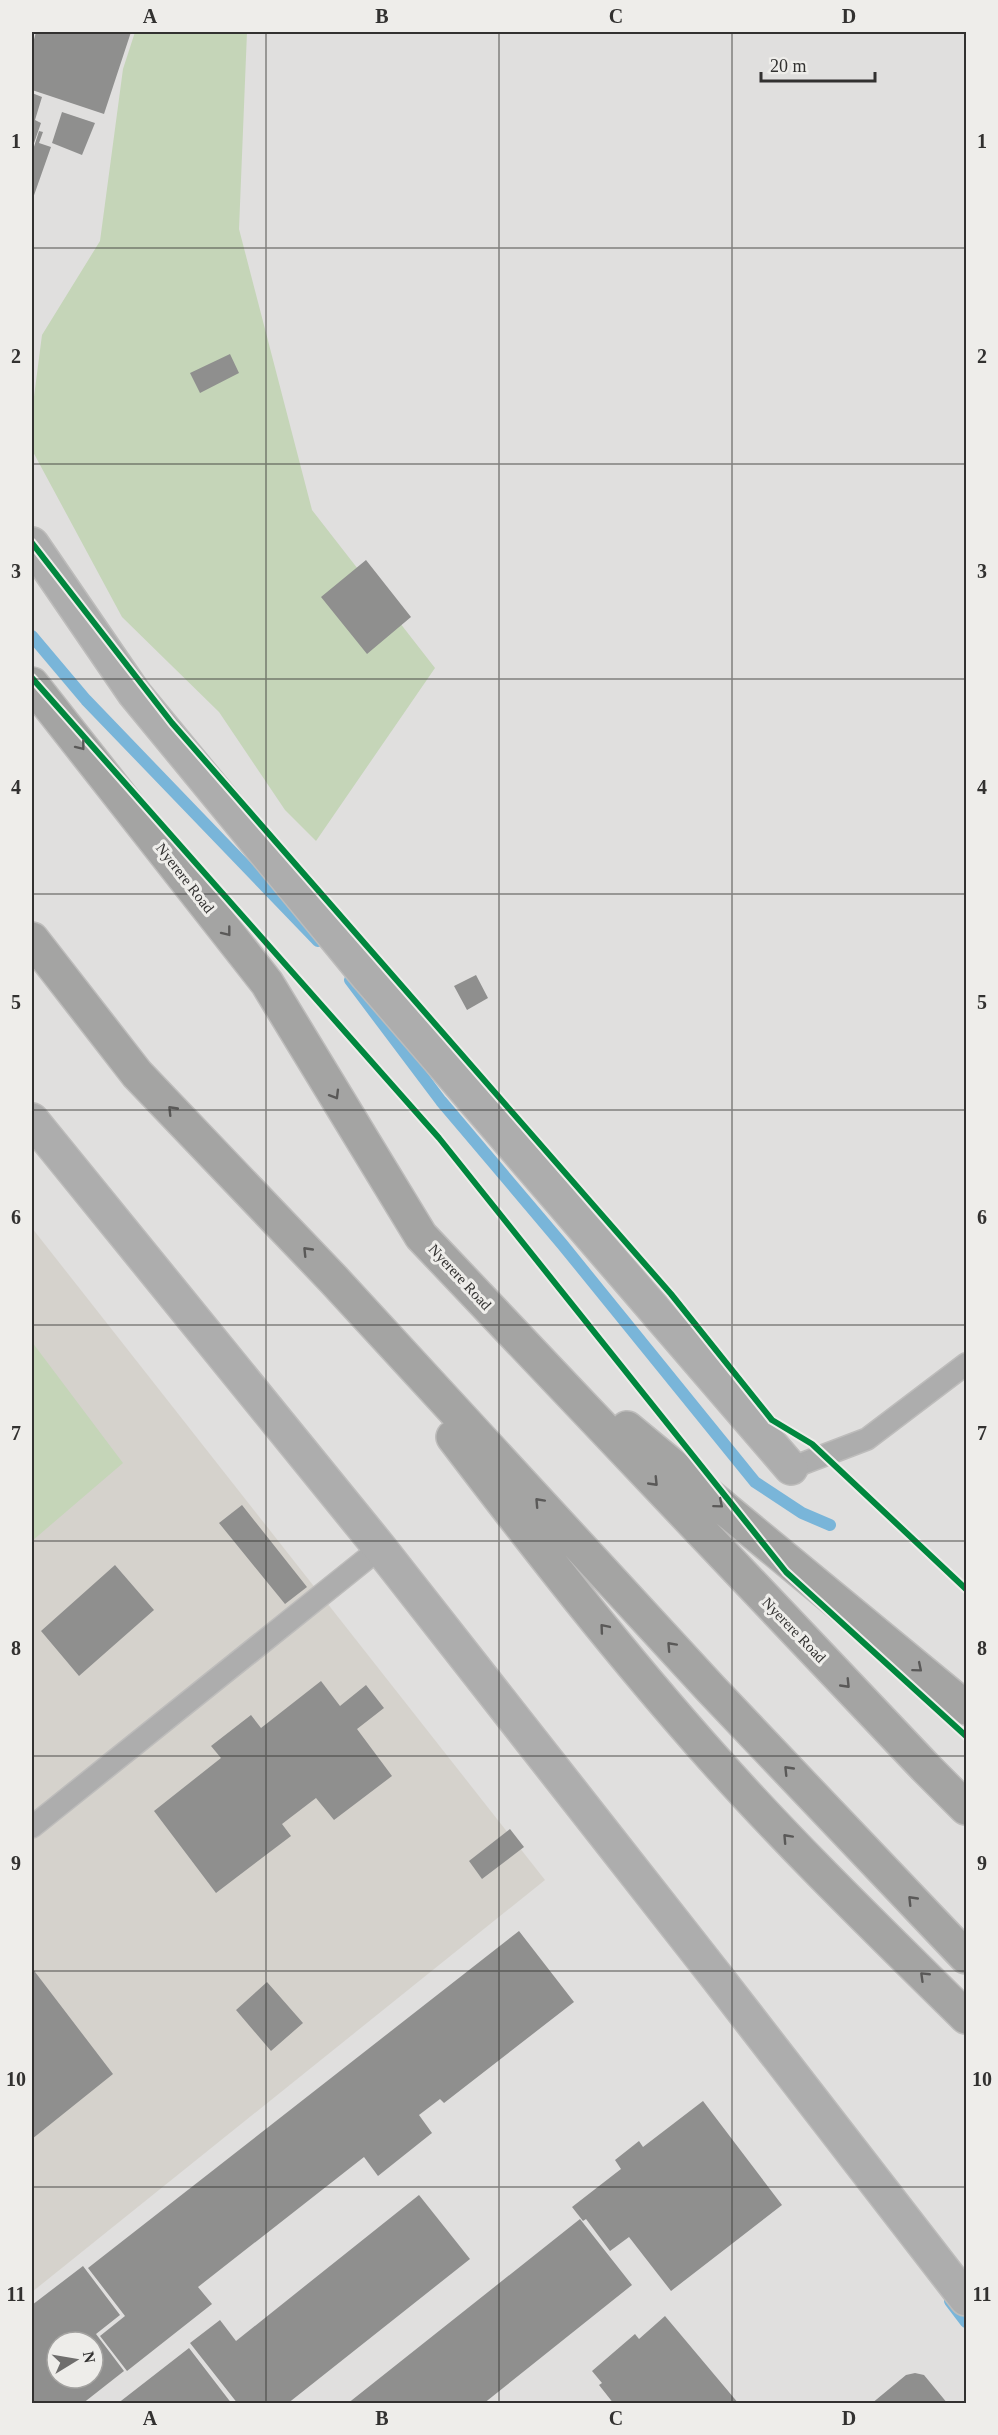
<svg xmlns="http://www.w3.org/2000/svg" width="998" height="2435" font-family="'Times New Roman',serif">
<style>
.built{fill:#d5d2cc}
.green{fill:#c5d5b8}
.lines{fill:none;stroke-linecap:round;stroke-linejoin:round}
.stream{stroke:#79b5d9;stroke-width:12}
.building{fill:#8f8f8e;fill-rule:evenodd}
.service-casing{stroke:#bdbcbb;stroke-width:24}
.minor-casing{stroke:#bdbcbb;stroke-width:36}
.trunk-casing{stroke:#bdbcbb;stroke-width:36}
.service{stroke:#adadad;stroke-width:21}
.minor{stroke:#adadad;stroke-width:33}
.trunk{stroke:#a4a4a3;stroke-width:33}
.cycleway-casing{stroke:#eeedea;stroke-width:10}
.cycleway{stroke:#00873e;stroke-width:6}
.oneway{stroke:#5a5958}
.grid{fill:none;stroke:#323130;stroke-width:1.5;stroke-opacity:0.55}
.labels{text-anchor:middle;stroke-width:6;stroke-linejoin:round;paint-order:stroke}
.street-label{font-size:15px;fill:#323130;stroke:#eeedea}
.neatline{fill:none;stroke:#323130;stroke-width:2}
.grid-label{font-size:20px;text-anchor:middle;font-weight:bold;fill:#323130}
</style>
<rect width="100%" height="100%" fill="#e0dfde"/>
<path class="built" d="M32,1228L545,1880L32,2292Z"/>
<path class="green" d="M135,32H247L239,229L312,510L435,668L316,841L285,810L219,712L122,617L32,450V412L42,335L100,241L123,69Z
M32,1342L123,1463L32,1541Z"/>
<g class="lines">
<path class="stream" d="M32,636L86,700L318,941
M350,980L441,1101L562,1244L755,1482L802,1513L830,1525
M950,2301L966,2322"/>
</g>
<path class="building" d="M36,32H131L104,114L32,90V47Z
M32,93L42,97L35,120L41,123L32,149Z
M62,112L95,123L82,155L52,143Z
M39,131L43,132L39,143L51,147L32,201V153Z
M230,354L239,373L200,393L190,373Z
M366,560L411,617L367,654L321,597Z
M476,975L488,998L467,1010L454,986Z
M242,1505L307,1587L285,1604L219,1523Z
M115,1565L154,1610L79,1676L41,1631Z
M321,1681L340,1706L366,1685L384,1708L357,1729L392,1776L334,1820L316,1798L282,1824L291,1836L216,1893L154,1811L221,1758L211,1746L251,1715L261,1728Z
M510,1829L524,1847L482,1879L469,1861Z
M519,1931L574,2002L444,2103L440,2099L419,2115L432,2133L378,2176L364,2157L198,2287L212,2304L127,2371L100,2336L125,2316L88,2268Z
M32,1968L113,2074L32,2139Z
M267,1982L303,2023L271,2051L236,2010Z
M703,2101L782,2205L671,2291L629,2237L610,2251L586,2219L583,2221L572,2207L621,2169L615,2160L639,2141L643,2147Z
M419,2195L470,2259L287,2404H238L190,2343L220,2320L236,2341Z
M580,2219L632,2285L483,2404H347Z
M83,2266L120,2315L96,2334L124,2371L82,2404H32V2305ZM57,2342H93V2378H57Z
M665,2316L739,2404H614L599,2385L602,2383L592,2371L635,2334L639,2339Z
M189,2348L232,2404H117Z
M915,2373L924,2375L948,2404H871L906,2375Z"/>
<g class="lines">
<g class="service-casing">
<path id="service" d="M791,1468L867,1439L966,1364
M32,1827L380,1548"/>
</g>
<g class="minor-casing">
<path id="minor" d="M32,544L134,693L367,976L791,1468
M32,1120L380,1548L716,1976L966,2299"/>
</g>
<g class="trunk-casing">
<path id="trunk" d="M32,684L267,983L421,1236L925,1767L966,1808
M32,939L137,1074L334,1280L711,1689L966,1957
M627,1428L966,1708
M453,1437C536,1546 621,1655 713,1758C793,1848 880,1932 966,2017"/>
</g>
<use href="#service" class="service"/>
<use href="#minor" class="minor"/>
<use href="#trunk" class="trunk"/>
<g class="cycleway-casing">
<path id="cycleway" d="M32,543L172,723L671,1294L772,1420L812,1444L966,1589
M32,678L439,1138L786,1572L966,1736"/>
</g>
<use href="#cycleway" class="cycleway"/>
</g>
<defs><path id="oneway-chevron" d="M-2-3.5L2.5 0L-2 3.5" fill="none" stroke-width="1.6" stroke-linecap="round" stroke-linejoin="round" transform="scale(1.5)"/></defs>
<g class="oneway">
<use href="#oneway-chevron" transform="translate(81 746) rotate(52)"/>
<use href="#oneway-chevron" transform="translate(227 932) rotate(52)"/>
<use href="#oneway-chevron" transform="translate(335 1095) rotate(59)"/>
<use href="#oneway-chevron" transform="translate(172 1110) rotate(-134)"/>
<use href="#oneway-chevron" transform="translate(307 1251) rotate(-134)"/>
<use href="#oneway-chevron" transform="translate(654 1482) rotate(46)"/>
<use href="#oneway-chevron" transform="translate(539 1502) rotate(-133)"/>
<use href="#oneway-chevron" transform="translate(719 1504) rotate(40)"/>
<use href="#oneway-chevron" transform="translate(604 1628) rotate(-130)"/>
<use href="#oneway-chevron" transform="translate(671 1646) rotate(-133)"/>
<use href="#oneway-chevron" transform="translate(918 1668) rotate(40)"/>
<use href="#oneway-chevron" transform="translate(846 1684) rotate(46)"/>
<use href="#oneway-chevron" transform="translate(788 1770) rotate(-134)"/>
<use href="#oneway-chevron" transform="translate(787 1838) rotate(-133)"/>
<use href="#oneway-chevron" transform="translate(912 1900) rotate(-134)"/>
<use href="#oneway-chevron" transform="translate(924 1976) rotate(-136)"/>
</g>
<path class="grid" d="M266,32V2404M499,32V2404M732,32V2404M32,248H966M32,464H966M32,679H966M32,894H966M32,1110H966M32,1325H966M32,1541H966M32,1756H966M32,1971H966M32,2187H966"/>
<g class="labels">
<g class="street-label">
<text transform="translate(185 878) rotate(52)" y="5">Nyerere Road</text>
<text transform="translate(460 1277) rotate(47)" y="5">Nyerere Road</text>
<text transform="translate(794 1630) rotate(46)" y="5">Nyerere Road</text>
</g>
</g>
<rect width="998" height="2435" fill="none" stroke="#eeedea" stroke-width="66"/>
<g transform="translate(75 2360) rotate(79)"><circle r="28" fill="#eeedea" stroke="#a3a2a0" stroke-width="1.5"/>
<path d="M0-4.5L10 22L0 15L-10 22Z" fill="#6f6e6d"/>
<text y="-9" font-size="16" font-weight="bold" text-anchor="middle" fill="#323130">N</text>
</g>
<path d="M761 72v9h114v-9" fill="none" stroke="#323130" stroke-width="3"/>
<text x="770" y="72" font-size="18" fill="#323130" stroke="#eeedea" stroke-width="4.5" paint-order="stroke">20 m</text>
<rect x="33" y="33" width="932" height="2369" class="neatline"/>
<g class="grid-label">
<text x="150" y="23">A</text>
<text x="382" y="23">B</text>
<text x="616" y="23">C</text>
<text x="849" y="23">D</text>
<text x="16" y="148">1</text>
<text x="982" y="148">1</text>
<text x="16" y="363">2</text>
<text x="982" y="363">2</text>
<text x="16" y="578">3</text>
<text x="982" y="578">3</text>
<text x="16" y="794">4</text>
<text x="982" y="794">4</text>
<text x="16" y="1009">5</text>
<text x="982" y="1009">5</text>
<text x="16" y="1224">6</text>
<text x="982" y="1224">6</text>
<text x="16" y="1440">7</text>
<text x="982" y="1440">7</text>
<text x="16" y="1655">8</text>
<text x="982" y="1655">8</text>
<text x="16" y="1870">9</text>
<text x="982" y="1870">9</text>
<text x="16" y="2086">10</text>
<text x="982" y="2086">10</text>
<text x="16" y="2301">11</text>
<text x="982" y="2301">11</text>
<text x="150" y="2425">A</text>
<text x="382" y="2425">B</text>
<text x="616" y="2425">C</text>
<text x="849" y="2425">D</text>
</g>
</svg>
